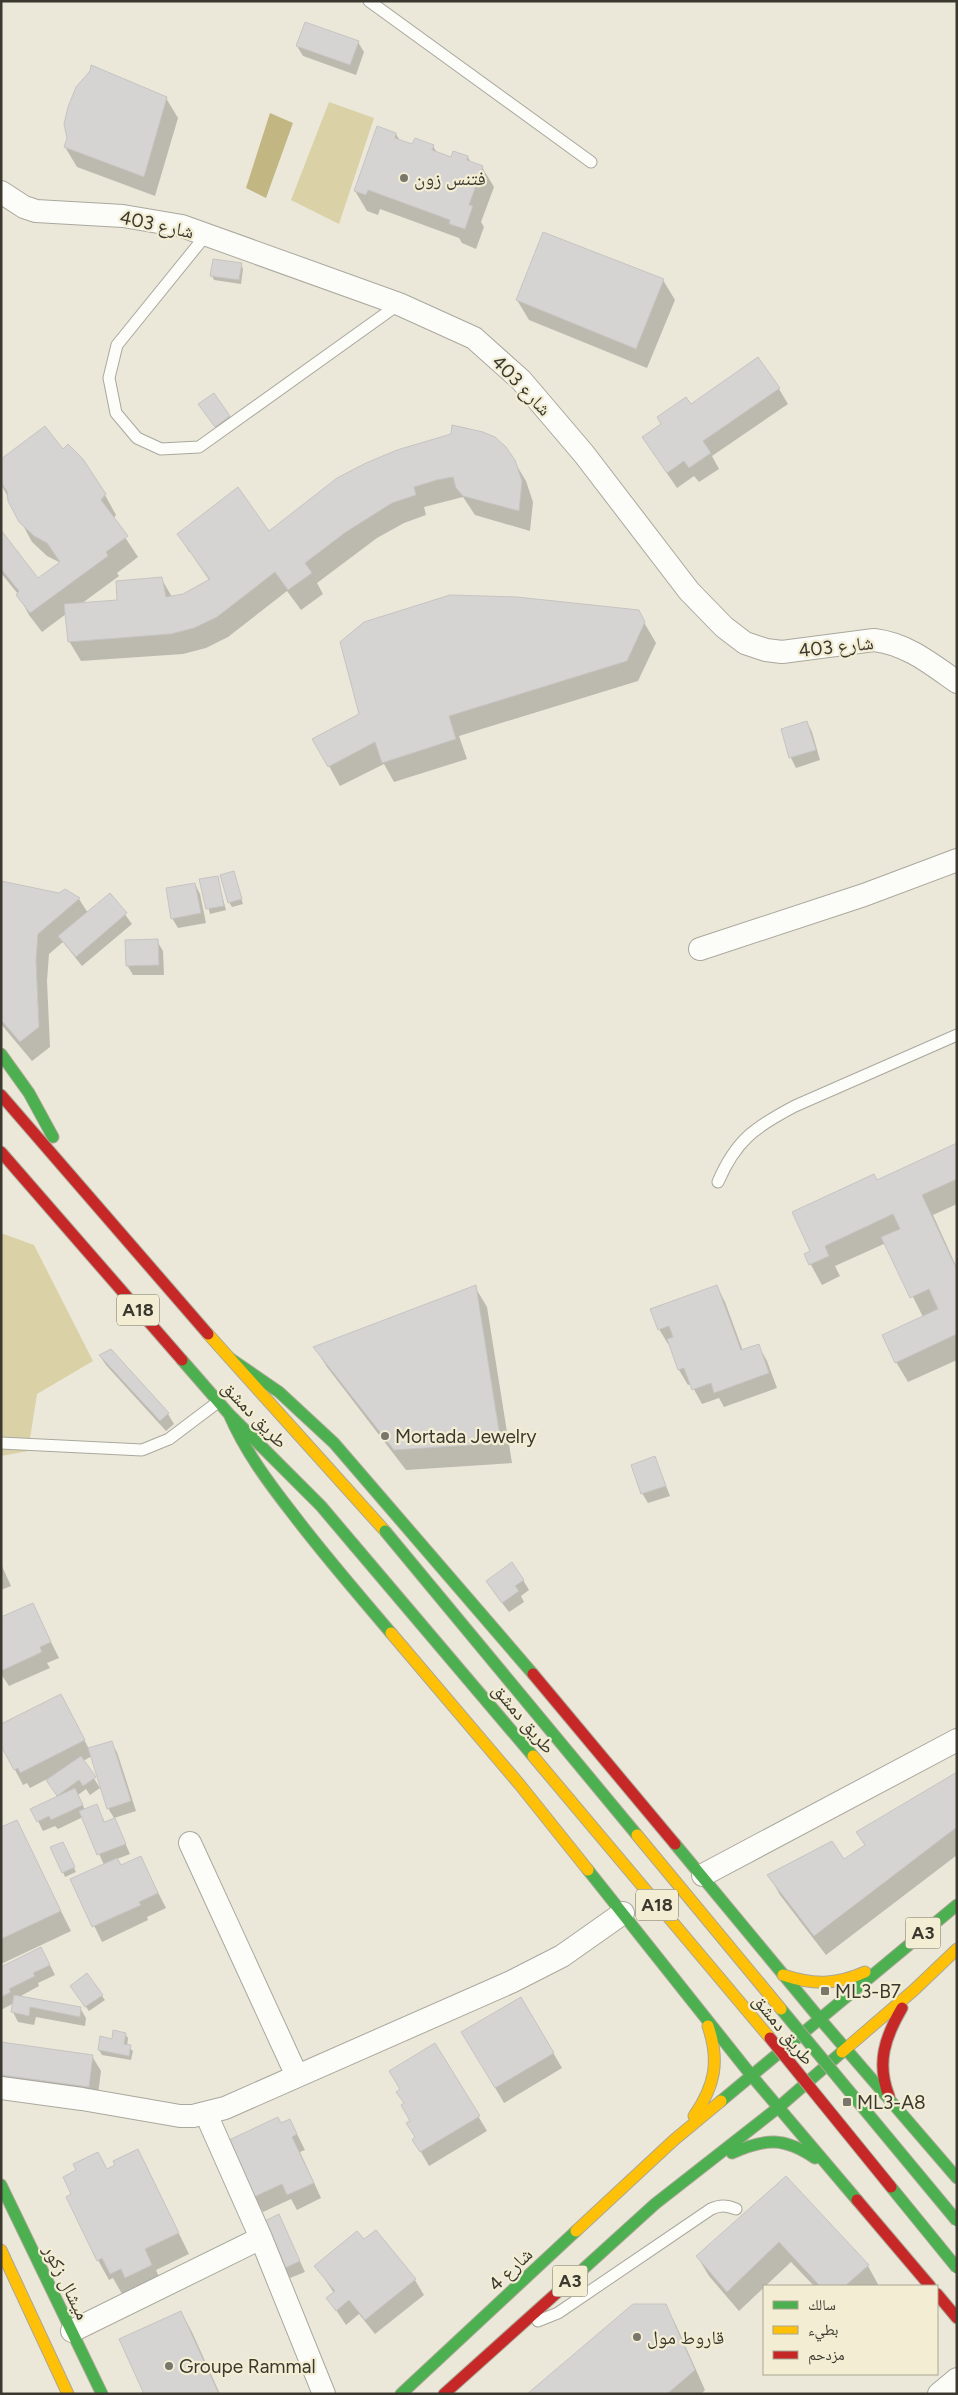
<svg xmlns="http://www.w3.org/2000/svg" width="958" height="2395" font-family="Figtree,'Noto Naskh Arabic',sans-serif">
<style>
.green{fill:#dad1a7}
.water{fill:#c2b683}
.shadow{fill:#0003}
.building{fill:#d5d4d2;stroke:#c6c4c2}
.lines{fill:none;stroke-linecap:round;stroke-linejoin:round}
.lane-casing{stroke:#aaa89d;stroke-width:13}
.street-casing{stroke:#aaa89d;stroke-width:24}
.fast-casing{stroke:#aba795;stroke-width:13}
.slow-casing{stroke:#aba795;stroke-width:13}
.jam-casing{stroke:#aba795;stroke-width:13}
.lane{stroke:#fcfcf9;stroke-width:11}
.street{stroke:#fcfcf9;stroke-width:22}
.fast{stroke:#4caf50;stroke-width:11}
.slow{stroke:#ffc107;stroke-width:11}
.jam{stroke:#c62828;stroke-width:11}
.fast-bridge-casing{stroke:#aba795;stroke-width:13;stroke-linecap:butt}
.slow-bridge-casing{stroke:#aba795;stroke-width:13;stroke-linecap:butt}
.jam-bridge-casing{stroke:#aba795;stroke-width:13;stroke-linecap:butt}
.fast-bridge{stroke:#4caf50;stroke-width:11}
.slow-bridge{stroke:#ffc107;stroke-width:11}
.jam-bridge{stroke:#c62828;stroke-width:11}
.poi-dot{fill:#79766b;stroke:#f2edd3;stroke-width:2}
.labels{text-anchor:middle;stroke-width:4.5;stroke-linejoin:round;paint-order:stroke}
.shield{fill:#f2edd3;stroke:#726f60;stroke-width:1}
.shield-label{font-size:18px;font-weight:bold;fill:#3b392f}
.poi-label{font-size:19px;fill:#3b392f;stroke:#f2edd3;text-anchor:start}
.street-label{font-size:19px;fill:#3b392f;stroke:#f2edd3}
</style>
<rect width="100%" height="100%" fill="#ebe8da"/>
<path class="green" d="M329,102L374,118L339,224L291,200Z
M1,1233L34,1245L93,1361L37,1394L28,1451L1,1456Z"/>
<path class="water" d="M270,113L293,123L266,198L246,188Z"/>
<path class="shadow" d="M358,42L364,52L356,75L303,56L297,46Z
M166,98L178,118L155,196L77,167L65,147L68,138Z
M396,134L400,141L413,146H433L437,153L452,158L468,157L471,163L482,167L494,187L481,222L484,227L476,249L462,243L459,238L380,209L378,215L367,211L355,191Z
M241,264L243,269L241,284L214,280L212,276Z
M663,280L675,300L647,368L529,320L517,300Z
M779,389L788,404L712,456L719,469L699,482L694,476L677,488L643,438L691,406Z
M203,409L229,416L232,421L218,431Z
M453,426L467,428L494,439L514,461L526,481L533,502L530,531L475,515L463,497L424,507L426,515L404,523L377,538L317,583L323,594L301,610L287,591L228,637L206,648L183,654L81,661L69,641L66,614L42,632L29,615L18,594L1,573V532L38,580L61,563L47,556L32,542L1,484V461L63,451L105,495L116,515L113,519L138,557L117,573L119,576L81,604L118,601L161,578L172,597L183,595L209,580L190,553L213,584L215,583L192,552H189L179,534L268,532L452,435Z
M638,612L656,643L638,681L459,736L467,759L394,782L384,764L340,786L329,766L361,715Z
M807,722L812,732L820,760L796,768L791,758L782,730Z
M233,873L243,904L232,907L229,902Z
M217,877L226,910L210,914L201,880Z
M1,883L59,894L65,891L79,899L88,913L110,894L132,924L82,966L63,942L49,954L47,981L50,1047L32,1061L1,1024Z
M195,884L200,894L206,923L178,928L172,918Z
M157,941L163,951L164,975H133L127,965Z
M957,1144V1204L933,1215L957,1268V1360L908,1382L896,1362L923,1317L886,1243L835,1266L840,1276L822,1285L805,1254L811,1252L877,1181Z
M717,1286L725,1302L743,1351L758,1345L767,1361L777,1388L724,1407L719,1398L702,1404L691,1384L688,1385L679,1370L670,1344H668L659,1329Z
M475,1287L487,1307L512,1463L406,1470L327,1367L315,1348Z
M100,1356L168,1414L174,1424L166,1431L106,1365Z
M655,1458L670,1496L648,1503L642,1493Z
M1,1564L11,1586L1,1590Z
M523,1580L529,1590L521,1596L524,1602L509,1612L493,1591Z
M32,1604L59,1658L47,1663L50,1668L9,1686L1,1674V1618Z
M69,1711L89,1749L111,1742L117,1752L136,1811L114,1818L108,1808L92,1756L83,1761L100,1788L90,1795L86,1789L78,1795L85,1810L96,1805L105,1823L115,1820L130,1854L117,1859L121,1866L140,1857L166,1908L147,1917L148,1920L102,1942L72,1880L104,1865L83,1817L58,1829L55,1826L43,1831L38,1821L58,1797L47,1779L30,1788L27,1783L23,1785L1,1743Z
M957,1774V1855L826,1955L780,1895L769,1875L844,1860L866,1847L857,1832Z
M16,1821L71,1931L1,1964V1829Z
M65,1848L76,1872L65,1877L63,1872Z
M47,1959L55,1975L38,1983L39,1986L19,1997L80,2008L86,2018L85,2026L36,2017L34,2025L18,2022L13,2012L14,2003L1,2010V1969Z
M74,1991L102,1996L105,2000L89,2011Z
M521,1998L562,2068L504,2103L463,2032Z
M125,2034L128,2038L127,2046L133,2051L131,2060L102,2055L99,2050Z
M1,2044L92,2056L101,2071L97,2102L1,2088Z
M478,2116L487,2131L429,2166L414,2140Z
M290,2120L305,2150L300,2152L321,2198L297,2210L291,2199L263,2212L255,2197L281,2124Z
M138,2151L189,2254L156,2270L163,2286L138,2298L133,2288L122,2294L113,2278L109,2280L98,2260L107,2170Z
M786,2178L868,2266L879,2286H814L791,2262L739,2311L709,2276L697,2256Z
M279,2216L305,2272L290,2278L285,2268Z
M364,2241L415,2280L424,2295L375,2334L359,2314L346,2325L328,2298L334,2293L316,2266Z
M665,2305L676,2325L705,2390L701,2394H529Z
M181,2312L192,2332L220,2394H145Z"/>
<path class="building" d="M305,22L359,41L350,65L296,46Z
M91,65L167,97L144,177L64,147L67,138L64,124L68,107L76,87L90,71Z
M377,126L396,133L395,138L412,144L415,138L434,145L432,150L451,157L453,151L468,156L467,160L483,166L469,205L473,206L465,229L449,224L450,220L368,190L366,195L354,191Z
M543,232L664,279L636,349L516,300Z
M213,259L242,263L239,280L210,276Z
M758,357L780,388L703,441L711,453L689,468L684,461L667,473L642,437L661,424L657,417L686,397L691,404Z
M214,393L230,416L215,427L198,404Z
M452,425L483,432L495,437L506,447L515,460L522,481L519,511L463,496L456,488L453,477L437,480L414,487L416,495L392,503L346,532L305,563L312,573L288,590L275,572L217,617L194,628L171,634L68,642L64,604L117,600L116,581L162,577L166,597L183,594L210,579L177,534L238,487L269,531L337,478L366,463L397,450L451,434Z
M45,426L63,449L68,444L83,459L106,494L101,500L128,536L106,552L108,556L30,613L16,595L19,591L1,569V530L38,578L60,562L47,543L34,536L19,522L8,501L7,491L1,483V459Z
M450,595L517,597L639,610L645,622L627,661L449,716L456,739L382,763L375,742L328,767L312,739L359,714L340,642L364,622Z
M807,721L816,750L789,758L781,729Z
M234,871L242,899L228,903L220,875Z
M218,876L224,906L206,909L199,879Z
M1,881L59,893L65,889L80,898L38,934L36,960L39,1027L20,1042L1,1020Z
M195,883L201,913L171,919L166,888Z
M110,893L127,913L76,957L58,936Z
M158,939L159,965L126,966L125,940Z
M957,1143V1179L922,1195L957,1270V1334L895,1363L882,1335L938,1309L929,1289L910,1298L881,1237L900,1229L893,1214L825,1246L829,1256L809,1265L804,1254L810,1251L792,1212L874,1174L877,1180Z
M476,1285L501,1443L394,1450L313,1347Z
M717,1285L741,1350L759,1344L769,1373L714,1393L711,1383L692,1390L684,1368L678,1370L667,1339L673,1337L669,1326L658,1330L650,1309Z
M111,1349L169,1413L160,1421L99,1355Z
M655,1456L666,1486L641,1494L631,1465Z
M512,1562L524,1580L515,1586L519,1591L502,1603L486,1581Z
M33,1603L51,1642L40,1647L42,1652L1,1671V1617Z
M61,1694L85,1740L20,1773L18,1768L14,1770L1,1746V1724Z
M112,1741L131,1801L107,1809L88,1748Z
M81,1756L96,1777L83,1786L79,1780L57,1796L46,1780Z
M957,1772V1827L814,1936L767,1875L832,1841L844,1859L865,1845L856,1832Z
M75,1788L83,1805L51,1820L49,1816L37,1822L30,1809Z
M97,1804L104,1822L115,1818L126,1844L97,1855L79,1811Z
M17,1820L61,1911L1,1939V1827Z
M63,1842L75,1867L62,1873L50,1847Z
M141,1856L158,1893L139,1902L141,1905L92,1927L70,1879L117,1858L121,1865Z
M41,1947L50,1965L33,1973L35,1976L9,1989L11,1992L1,1997V1967Z
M87,1973L103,1995L85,2007L70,1986Z
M14,1995L81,2007L80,2017L30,2007L29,2016L11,2012Z
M521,1997L554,2053L495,2088L461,2032Z
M113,2030L126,2033L124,2044L131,2045L129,2056L98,2050L100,2036L112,2039Z
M1,2042L93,2055L89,2087L1,2075Z
M435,2043L480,2116L420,2152L412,2140L415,2137L406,2123L410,2121L401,2105L404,2103L396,2092L400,2089L389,2071Z
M278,2117L281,2123L290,2119L297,2134L292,2137L314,2183L287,2195L282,2184L254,2197L227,2141Z
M138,2149L179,2233L145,2249L152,2265L125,2278L121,2269L110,2274L102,2258L97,2261L66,2197L71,2194L63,2177L76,2170L73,2164L98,2152L107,2169L115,2165L113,2161Z
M786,2176L869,2265L845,2286H820L779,2242L727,2292L696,2256Z
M279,2214L300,2261L283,2269L263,2222Z
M376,2230L416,2279L365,2320L349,2300L336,2311L326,2298L335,2291L314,2266L357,2231L364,2239Z
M633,2304H666L695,2370L667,2394H527Z
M181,2311L219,2394H144L119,2339Z"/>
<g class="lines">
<g class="lane-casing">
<path id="lane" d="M369,1L591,162
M206,235L117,345L109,378L116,413L137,438L161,449L199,447L399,304
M718,1182C736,1140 755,1127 795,1106L957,1035
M1,1443L142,1450L169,1439L218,1402
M538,2321L558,2313L711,2209C720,2205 726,2205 736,2209"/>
</g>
<g class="street-casing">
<path id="street" d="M1,192L24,207L36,211L123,216L182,226L399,304L474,338L521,380L584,454L689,591L724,627L745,643L766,650L782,652L874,640C907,644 930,663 957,682
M700,949L864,895L957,860
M190,1843L297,2076
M703,1875L957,1740
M1,2088L82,2099L180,2116H193L225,2108L511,1982L562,1956L623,1913
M206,2114L261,2238L324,2394
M72,2331L261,2238
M939,2394L957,2379"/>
</g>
<g class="fast-casing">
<path id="fast" d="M1,1054L29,1093L53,1137
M231,1359L279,1392L334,1443L533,1674
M182,1360L229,1414L321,1506L354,1545
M229,1414C245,1451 268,1482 293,1514C324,1555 358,1594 391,1633
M675,1844L820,2019L957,2178
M588,1870L751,2075L857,2200
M721,2101L957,1905
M732,2153C766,2138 784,2137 815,2158
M1,2185L102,2394
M580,2272L655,2204L779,2107L842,2052
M401,2394L576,2231"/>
</g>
<g class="slow-casing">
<path id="slow" d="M208,1334L385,1531
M391,1633L520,1785L588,1870
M783,1975C813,1985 836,1985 865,1972
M842,2052L914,1990L957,1949
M694,2116C715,2086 720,2061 708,2026
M576,2231L674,2140L721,2101
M1,2250L68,2394"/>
</g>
<g class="jam-casing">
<path id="jam" d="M1,1095L208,1334
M1,1152L182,1360
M533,1674L675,1844
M889,2096C876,2063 885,2037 902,2008
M857,2200L930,2286
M937,2294L957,2318
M444,2394L580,2272"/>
</g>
<use href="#lane" class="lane"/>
<use href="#street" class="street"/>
<use href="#fast" class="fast"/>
<use href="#slow" class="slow"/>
<use href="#jam" class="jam"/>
<g class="fast-bridge-casing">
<path id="fast-bridge" d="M385,1531L637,1835
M354,1545L533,1756
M781,2009L957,2221
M891,2187L957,2268"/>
</g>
<g class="slow-bridge-casing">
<path id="slow-bridge" d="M533,1756L770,2038
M637,1835L781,2009"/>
</g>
<g class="jam-bridge-casing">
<path id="jam-bridge" d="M770,2038L891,2187"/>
</g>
<use href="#fast-bridge" class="fast-bridge"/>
<use href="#slow-bridge" class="slow-bridge"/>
<use href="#jam-bridge" class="jam-bridge"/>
</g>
<g class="poi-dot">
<circle cx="404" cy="178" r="5"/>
<circle cx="385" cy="1436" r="5"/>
<rect x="820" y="1986" width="10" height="10" rx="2.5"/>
<rect x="842" y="2097" width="10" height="10" rx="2.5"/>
<circle cx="637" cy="2337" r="5"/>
<circle cx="169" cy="2366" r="5"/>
</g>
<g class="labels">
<g class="shield">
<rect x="117" y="1294.5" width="42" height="31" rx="4"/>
<rect x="636" y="1889.5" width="42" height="31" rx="4"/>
<rect x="905.5" y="1917.5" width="35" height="31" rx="4"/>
<rect x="552.5" y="2265.5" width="35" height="31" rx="4"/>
</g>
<g class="shield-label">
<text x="138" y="1316">A18</text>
<text x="657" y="1911">A18</text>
<text x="923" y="1939">A3</text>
<text x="570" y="2287">A3</text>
</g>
<g class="poi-label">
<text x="414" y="185">فتنس زون</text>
<text x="395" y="1443">Mortada Jewelry</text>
<text x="835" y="1998">ML3-B7</text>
<text x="857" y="2109">ML3-A8</text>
<text x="647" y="2344">قاروط مول</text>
<text x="179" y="2373">Groupe Rammal</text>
</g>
<g class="street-label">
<text transform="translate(157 224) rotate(12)" y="7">شارع 403</text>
<text transform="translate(522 385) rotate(46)" y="7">شارع 403</text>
<text transform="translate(836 646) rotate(-6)" y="7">شارع 403</text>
<text transform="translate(255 1414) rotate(46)" y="7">طريق دمشق</text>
<text transform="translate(524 1718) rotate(50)" y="7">طريق دمشق</text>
<text transform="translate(784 2029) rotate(51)" y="7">طريق دمشق</text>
<text transform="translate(510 2269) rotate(-44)" y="7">شارع 4</text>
<text transform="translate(67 2282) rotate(64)" y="7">ميشال زكور</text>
</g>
</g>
<rect width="958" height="2395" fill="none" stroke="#3b392f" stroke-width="5"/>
<rect x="763" y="2285" width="175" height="90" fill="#f2edd3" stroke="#a9a591"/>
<rect x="773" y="2301" width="25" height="8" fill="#4caf50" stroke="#a9a591"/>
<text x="808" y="2310" font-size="15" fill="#3b392f">سالك</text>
<rect x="773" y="2326" width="25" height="8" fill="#ffc107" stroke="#a9a591"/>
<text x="808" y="2335" font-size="15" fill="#3b392f">بطيء</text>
<rect x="773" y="2351" width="25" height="8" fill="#c62828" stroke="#a9a591"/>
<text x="808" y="2360" font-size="15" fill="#3b392f">مزدحم</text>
</svg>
